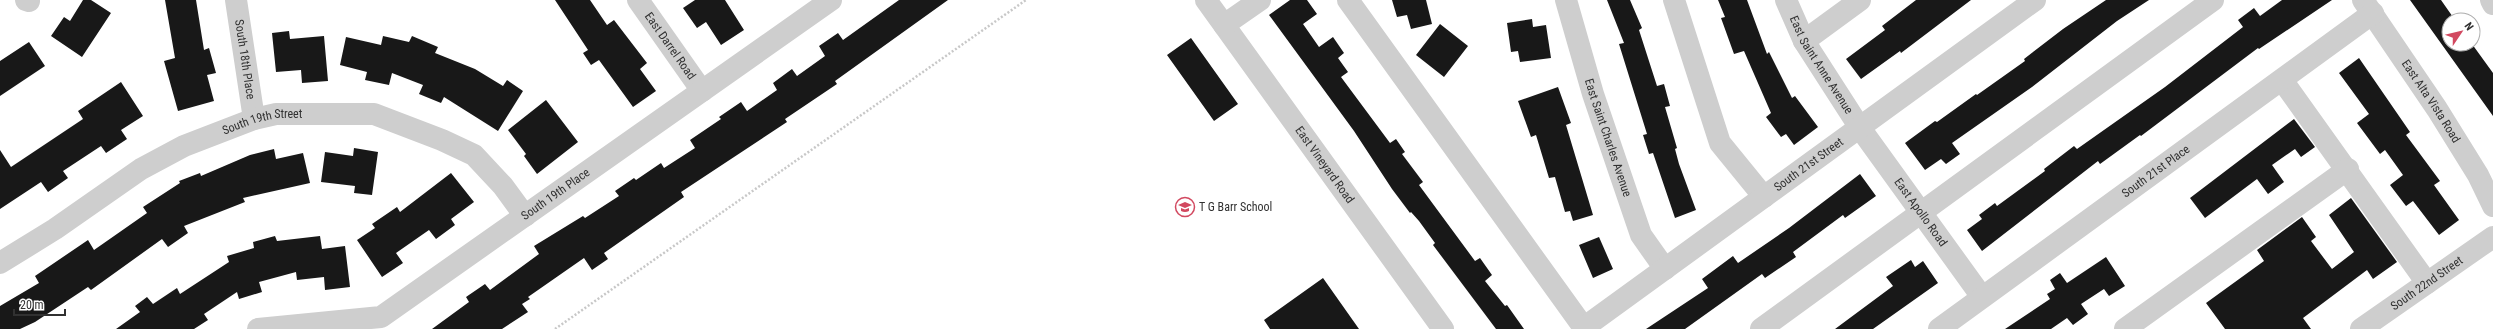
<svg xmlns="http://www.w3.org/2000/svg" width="2493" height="329" font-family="'Roboto Condensed',sans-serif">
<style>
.building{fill:#181818}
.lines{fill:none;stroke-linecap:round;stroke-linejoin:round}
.path{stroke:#c8c8c8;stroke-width:2.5;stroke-dasharray:2 2;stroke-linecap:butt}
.minor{stroke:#cecece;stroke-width:22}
.labels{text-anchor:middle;stroke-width:4;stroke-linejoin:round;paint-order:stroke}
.street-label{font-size:12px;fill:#313131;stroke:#fff}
.poi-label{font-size:12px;fill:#313131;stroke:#fff;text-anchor:start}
</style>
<rect width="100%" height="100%" fill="#fff"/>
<path class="building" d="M83,0H91L111,13L82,57L51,36L64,17L70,21Z
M165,0H196L204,50L209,48L216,73L207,75L214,101L178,111L164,61L175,58Z
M555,0H590L607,25L614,20L647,63L640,69L656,91L633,107L599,60L591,65L583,53L588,50Z
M695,0H725L744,30L721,45L706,22L697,28L683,8Z
M899,0H948L835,81L837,84L785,119L787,122L681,192L684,197L604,253L608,259L592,270L584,258L528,297L530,299L522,304L528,312L502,329H432L469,302L466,297L485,284L490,290L539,254L534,246L583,216L585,218L619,196L615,191L634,178L636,180L661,163L664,168L695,148L690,140L721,119L719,117L741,102L747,111L777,90L773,83L792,69L797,76L825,56L819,46L838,33L843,40Z
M1290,0H1307L1317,14L1303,24L1319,47L1333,37L1344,53L1338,58L1348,72L1341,77L1390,143L1396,139L1405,152L1402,154L1423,182L1419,185L1475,261L1480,258L1492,275L1485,281L1505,306L1507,305L1524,329H1496L1433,245L1435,243L1419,221L1411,212L1410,213L1392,189L1354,131L1269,15Z
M1392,0H1426L1432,24L1411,29L1407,15L1397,17Z
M1607,0H1630L1642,28L1639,30L1657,86L1664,84L1670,106L1665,107L1677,148L1675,149L1679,164L1696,210L1675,218L1653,153L1649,154L1643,135L1647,134L1619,44L1624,43Z
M1718,0H1747L1767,54L1769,52L1792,98L1795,96L1818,127L1794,145L1786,134L1781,137L1766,117L1771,113L1744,51L1734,54L1721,18L1725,17Z
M1916,0H1971L1901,53L1900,51L1861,79L1846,59L1885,30L1882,26Z
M2106,0H2149L2117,21L2032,87L1952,143L1960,154L1946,164L1941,159L1925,170L1905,143L1935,121L1937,122L1976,94L1977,95L2025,61L2024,59L2063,29Z
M2282,0H2332L2259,49L2258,48L2141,136L2140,135L2100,164L2098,161L1982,251L1967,230L1982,219L1979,215L1995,203L1997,206L2045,171L2044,169L2074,146L2077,149L2165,87L2243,27L2238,20L2254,8L2260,16Z
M2410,0H2441L2455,20H2449V44H2472L2493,73V116Z
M1532,19L1533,27L1546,25L1551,58L1520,62L1518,51L1511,52L1507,23Z
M1440,24L1468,46L1444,77L1416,55Z
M289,31L290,39L324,36L328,81L302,83L301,70L276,72L272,33Z
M383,36L409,42L412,36L438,47L435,53L475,69L503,86L507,80L523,91L498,131L444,97L441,103L419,94L423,85L392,73L389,85L365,80L367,72L340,65L346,37L381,45Z
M1191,38L1238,104L1214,121L1167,55Z
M29,42L45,66L0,96V61Z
M2359,58L2410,132L2406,135L2440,181L2434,185L2459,220L2439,235L2413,201L2406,206L2390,185L2403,175L2385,150L2380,154L2357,123L2369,114L2339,73Z
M121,82L143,116L121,130L127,139L106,153L101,146L63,171L68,178L48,192L41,182L0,209V150L11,167L83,119L78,111Z
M1558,87L1571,123L1566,125L1593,215L1573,221L1570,211L1565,212L1555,177L1549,178L1536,135L1531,137L1518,101Z
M546,100L578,142L537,174L524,156L526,154L508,130Z
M2294,119L2315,147L2301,157L2295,149L2272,165L2284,182L2268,194L2257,179L2205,218L2190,198Z
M354,148L378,152L372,195L354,193L355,186L321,182L325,152L353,156Z
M274,149L276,159L303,153L310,183L243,198L245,202L184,226L188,233L168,247L162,239L91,290L88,287L35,322L20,329H0V306L39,283L35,276L88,240L94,250L147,213L143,207L180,183L179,181L200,173L201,176L250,155Z
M451,173L474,202L451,219L455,225L436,239L429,230L396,253L403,263L382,277L357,240L375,228L372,224L397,207L400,212Z
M1860,174L1876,196L1845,218L1843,215L1793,252L1796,257L1765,278L1762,274L1685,329H1646L1708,288L1702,279L1733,256L1738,263L1789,228Z
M2351,198L2397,262L2373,279L2367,270L2303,318L2311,329H2225L2206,303L2264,261L2257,250L2302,217L2316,237L2311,241L2332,269L2354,252L2329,215Z
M275,236L277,241L320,236L322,249L345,246L350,287L325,290L324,277L297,280L296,272L259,282L262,292L239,299L237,292L204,314L208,320L194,329H116L140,312L135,306L147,297L153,304L177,288L180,294L229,262L227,256L254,248L253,242Z
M1599,237L1613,269L1593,278L1579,245Z
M2106,257L2125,286L2109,296L2104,289L2081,304L2088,314L2073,325L2067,318L2051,329H2005L2050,299L2047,294L2055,289L2050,280L2060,273L2067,283Z
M1911,260L1915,267L1923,261L1938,283L1873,329H1835L1893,286L1886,277Z
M1323,278L1359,329H1270L1264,320Z"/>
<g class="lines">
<path class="path" d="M555,329L1026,0"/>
<g class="minor">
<path d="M26,0L29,1"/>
<path id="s1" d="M236,0L254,119"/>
<path id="s2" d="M638,0L702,91"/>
<path id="s3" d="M1206,0L1443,329"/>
<path d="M1348,0L1584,328"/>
<path id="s4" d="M1566,0L1593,94L1641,235L1665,269"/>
<path d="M1674,0L1720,143L1764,197"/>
<path id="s5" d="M1786,0L1804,41L1860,128L1982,297"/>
<path id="s6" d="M2363,0L2437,109L2478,175L2493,206"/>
<path d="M2491,0L2493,4"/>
<path d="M1224,25L1260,0"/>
<path d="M1804,41L1860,0"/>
<path d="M2282,80L2427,283"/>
<path id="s7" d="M0,263L55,229L141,169L184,146L254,119L276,114H374L442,140L474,155L503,186L525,216"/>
<path id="s8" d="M258,329L381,317L831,0"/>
<path id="s9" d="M1582,329L2035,0"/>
<path d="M1761,329L2213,0"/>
<path id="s10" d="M1939,329L2373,13"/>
<path d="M2125,329L2348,169"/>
<path id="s11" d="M2361,329L2493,237"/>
</g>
</g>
<defs>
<g id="school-ring" transform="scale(1)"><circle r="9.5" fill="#fff" stroke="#d24960" stroke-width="1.5"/><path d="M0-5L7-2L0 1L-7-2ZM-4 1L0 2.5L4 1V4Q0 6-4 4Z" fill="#d24960"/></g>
</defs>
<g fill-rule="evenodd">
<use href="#school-ring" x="1185" y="207"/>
</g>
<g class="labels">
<g class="street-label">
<text dy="4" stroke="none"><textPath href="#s2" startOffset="56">East Darrel Road</textPath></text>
<text dy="4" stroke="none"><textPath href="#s1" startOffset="60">South 18th Place</textPath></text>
<text dy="4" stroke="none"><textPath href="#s5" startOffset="74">East Saint Anne Avenue</textPath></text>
<text dy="4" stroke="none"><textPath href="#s6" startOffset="122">East Alta Vista Road</textPath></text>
<text dy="4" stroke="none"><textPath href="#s7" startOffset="301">South 19th Street</textPath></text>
<text dy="4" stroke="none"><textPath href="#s4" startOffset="144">East Saint Charles Avenue</textPath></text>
<text dy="4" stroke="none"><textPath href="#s3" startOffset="203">East Vineyard Road</textPath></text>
<text dy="4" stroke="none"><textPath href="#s9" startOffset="280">South 21st Street</textPath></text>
<text dy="4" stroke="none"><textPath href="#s10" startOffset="268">South 21st Place</textPath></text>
<text dy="4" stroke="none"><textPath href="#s8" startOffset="337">South 19th Place</textPath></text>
<text dy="4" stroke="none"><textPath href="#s5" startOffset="252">East Apollo Road</textPath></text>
<text dy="4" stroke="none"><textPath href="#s11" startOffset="80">South 22nd Street</textPath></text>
</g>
<g class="poi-label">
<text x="1199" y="211">T G Barr School</text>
</g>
</g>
<g transform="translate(2461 32) rotate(55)"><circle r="19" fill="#ffffff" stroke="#adadad"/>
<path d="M0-3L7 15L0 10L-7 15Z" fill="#d24960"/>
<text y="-6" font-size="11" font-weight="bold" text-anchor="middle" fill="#313131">N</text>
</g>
<path d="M14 309v6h51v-6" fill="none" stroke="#313131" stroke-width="2"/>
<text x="20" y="309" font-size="12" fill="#313131" stroke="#ffffff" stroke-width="3" paint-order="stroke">20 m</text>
</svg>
